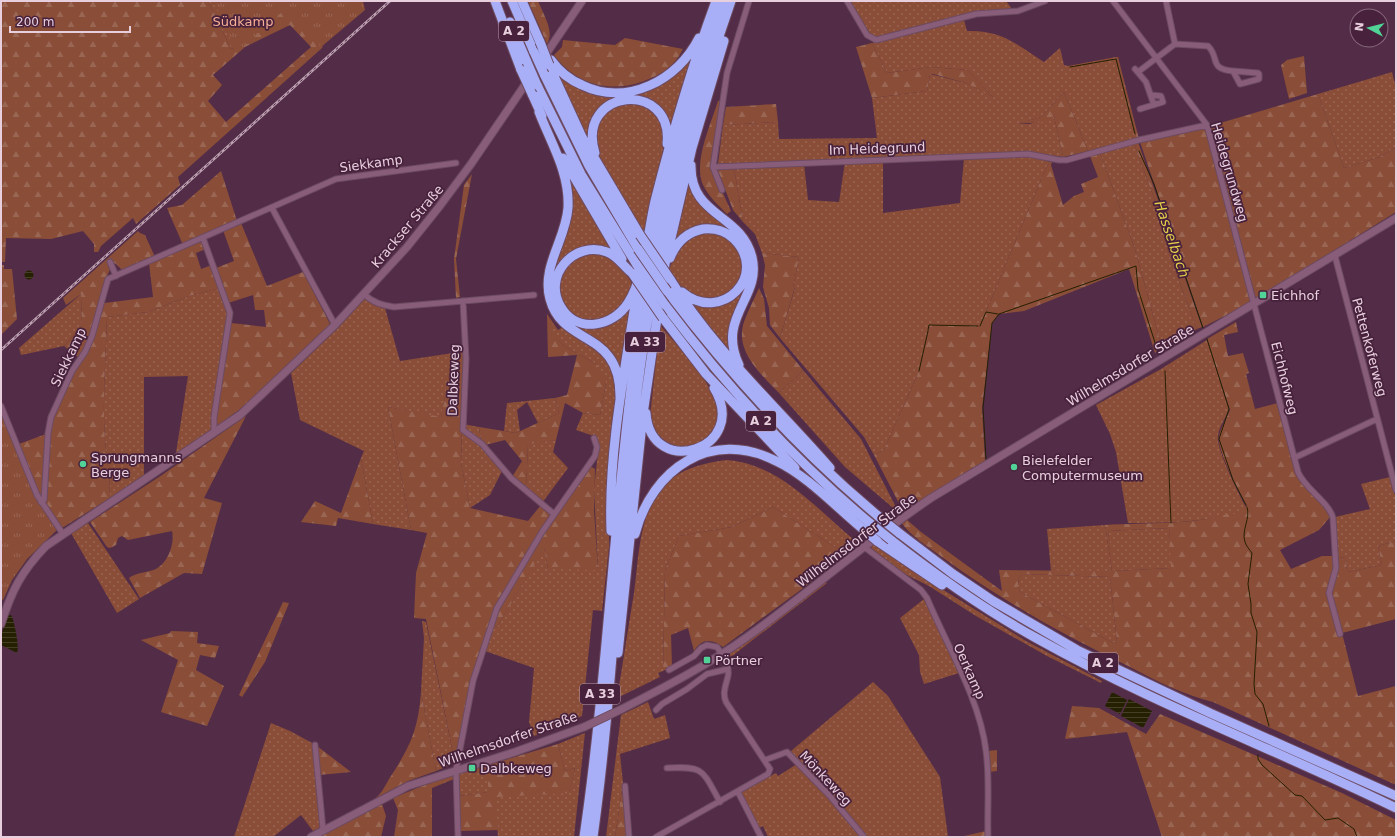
<svg xmlns="http://www.w3.org/2000/svg" width="1397" height="838" font-family="'DejaVu Sans',sans-serif">
<style>
.grass{fill:url(#grass-dots)}
.forest{fill:url(#forest-firs);fill-rule:evenodd}
.park{fill:url(#park-tufts)}
.water{fill:url(#water-rules)}
.lines{fill:none;stroke-linecap:round;stroke-linejoin:round}
.stream{stroke:#252002;stroke-width:1}
.street-casing{stroke:#6d4b62;stroke-width:7}
.secondary-casing{stroke:#6d4b62;stroke-width:9}
.highway-casing{stroke:#6d4b62;stroke-width:11}
.street{stroke:#885d79;stroke-width:5}
.secondary{stroke:#885d79;stroke-width:7}
.highway{stroke:#a9aff7;stroke-width:9}
.rail-casing{stroke:#bda0b2;stroke-width:2.5}
.rail{stroke:#48223c;stroke-width:1;stroke-dasharray:3;stroke-linecap:butt}
.secondary-bridge-casing{stroke:#6d4b62;stroke-width:9;stroke-linecap:butt}
.highway-bridge-casing{stroke:#6d4b62;stroke-width:11;stroke-linecap:butt}
.secondary-bridge{stroke:#885d79;stroke-width:7}
.highway-bridge{stroke:#a9aff7;stroke-width:9}
.poi-dot{fill:#51d398;stroke:#48223c;stroke-width:1.5}
.labels{text-anchor:middle;stroke-width:3.5;stroke-linejoin:round;paint-order:stroke}
.shield{fill:#48223c;stroke:#b89bad;stroke-width:1}
.shield-label{font-size:12px;font-weight:bold;fill:#e8cfde}
.park-label{font-size:13px;fill:#f6af96;stroke:#48223c}
.street-label{font-size:13px;fill:#e8cfde;stroke:#48223c}
.poi-label{font-size:13px;fill:#e8cfde;stroke:#48223c;text-anchor:start}
.water-label{font-size:14px;font-style:italic;fill:#e3ce49;stroke:#48223c}
</style>
<defs>
<pattern id="grass-dots" width="8" height="8" patternUnits="userSpaceOnUse"><rect width="8" height="8" fill="#8a4d37"/><path d="M2 2h.1M6 6h.1" fill="none" stroke="#9a6654" stroke-width="1.8" stroke-linecap="round"/></pattern>
<pattern id="forest-firs" width="22" height="20" patternUnits="userSpaceOnUse"><rect width="22" height="20" fill="#8a4d37"/><path d="M5 1l3.5 6h-7zM16 11l3.5 6h-7z" fill="#9a6654"/></pattern>
<pattern id="park-tufts" width="24" height="20" patternUnits="userSpaceOnUse"><rect width="24" height="20" fill="#8a4d37"/><path d="M3 7l-1-3M5 7V3M7 7l1-3M15 17l-1-3M17 17v-4M19 17l1-3" fill="none" stroke="#9a6654"/></pattern>
<pattern id="water-rules" width="6" height="5" patternUnits="userSpaceOnUse"><rect width="6" height="5" fill="#252002"/><path d="M0 2.5h6" fill="none" stroke="#453f26"/></pattern>
</defs>
<rect width="100%" height="100%" fill="#532d47"/>
<path class="grass" d="M208,1H232L249,43L231,49Z
M849,1H1006L1012,9L983,11L875,38L868,34Z
M964,20L967,31C1002,30 1016,44 1044,62L1060,48L1064,65L1068,66L1116,57L1137,139L1088,151L1064,92L1041,117L1017,124H1029L1054,116L1063,157L1031,152L718,164L723,125L778,122L779,139L877,138L872,98L927,91L930,74L966,83L993,97L967,70L931,67L887,73L872,43Z
M694,53L670,134L656,105L608,102L590,143L553,68L578,87L632,94Z
M1392,72L1396,88V147L1380,157L1344,168L1318,94Z
M636,102C646,108 657,112 662,123C670,140 650,212 644,232L604,167L599,157L595,136L600,117L614,104Z
M1134,143L1159,212L1168,251L1197,329L1162,348L1135,249L1100,153Z
M1031,156L1050,162L1046,168L980,326L930,325L919,371L884,450L874,455L864,437L780,338L795,288H793L799,257L762,253L755,234L743,222L734,168L804,164L808,200L839,202L845,162L883,161V213L960,203L964,158Z
M567,173L613,252L584,248L551,285L553,272L565,235Z
M689,181C699,210 719,217 740,237C767,274 738,291 730,325C728,335 733,349 731,355L693,305C704,306 716,308 726,303C768,283 744,214 698,227C688,230 682,239 673,244Z
M710,232L726,236L742,254V276L729,295C723,296 714,300 708,300C690,300 677,284 669,269L679,248L693,235Z
M592,252C615,258 621,265 633,285L628,300L605,320L585,321L569,312L559,295V278L568,262Z
M220,288L229,313L211,430L176,453L188,376L144,377V475L110,498C110,478 107,460 105,440C102,399 106,358 107,317L148,312L189,296Z
M81,294L82,326L64,346L21,355L19,348Z
M364,299L376,306L385,308L400,361L453,353L441,418L388,407L411,530L373,524L361,458L364,451L300,420L291,373L339,327Z
M633,300L622,372C611,343 597,344 575,328C568,322 562,310 556,303L594,328Z
M554,324L558,330L564,326L608,358L618,384L609,512V547L602,611L593,610L582,716L534,736L529,722L534,668L485,651L493,625L497,627L544,547L548,569H598L594,489L599,443L594,436L576,430L583,413L600,415L606,383L596,364L564,346L547,330Z
M660,325C681,351 710,377 718,410C719,415 717,421 716,425C712,436 706,440 697,444C675,454 655,439 650,416Z
M1207,340L1229,410C1225,419 1219,427 1218,436C1216,448 1239,495 1246,507L1232,516L1231,514C1198,523 1162,523 1128,523L1116,452L1110,434L1096,405L1161,369Z
M803,370L861,439L899,513L845,467L779,393Z
M555,398L559,413L538,423L527,402L517,410L520,431L516,433L504,431L507,403Z
M463,424L479,427L481,441L466,432Z
M462,432L479,444L503,469L490,495L470,508L461,463Z
M556,440L553,452L568,468L542,503L526,489L528,443Z
M727,460C781,464 818,511 858,543L844,553L773,507L732,527L679,536L665,570L663,671L658,673L660,677L617,698C623,663 628,628 634,593C639,559 638,517 662,488C678,469 703,463 727,460Z
M1390,477L1396,499V541L1378,546L1382,565L1347,572L1346,558L1338,557L1335,517L1370,509L1361,484Z
M88,523L139,599L117,613L71,533Z
M1105,525L1112,571H1051L1047,529Z
M1169,528L1172,568L1113,571L1108,531Z
M873,543L911,570L1026,641L1102,681L1101,683L1047,656L976,616L929,586L903,573L873,550L871,547Z
M1023,574L1110,577L1117,642L1113,643L1020,592L1018,586L1019,577Z
M823,582L827,583L728,659L727,656L730,652Z
M924,599L959,673L924,684L920,672L919,655L900,618Z
M422,621L426,622L455,763L436,771L421,692L424,638Z
M873,682L888,696L940,777L948,837H866L791,753V751Z
M648,702L654,719L665,715L670,738L620,754L623,783L615,837H606L621,715Z
M271,723L290,731L314,744L321,827L313,831L301,815L273,837H234Z
M585,733L574,837H498L495,796L569,792L575,768L565,771L558,744Z
M797,764L814,780L862,837H768L763,826L759,828L740,793L776,773L778,776Z
M488,765L489,792L459,796L458,774Z"/>
<path class="forest" d="M1,1H208L231,49L249,43L232,1H315L329,22L322,48L178,177L180,185L136,224L133,218L101,246L98,252H94V244L83,231L51,239L6,238L5,262H1ZM290,25L311,47L226,122L208,101L222,85L213,75L245,47Z
M528,1H538C543,14 555,31 547,44Z
M625,38L683,49C675,66 661,75 644,81C610,94 575,84 554,55L562,47L563,40L615,45Z
M872,43L887,73L931,67L967,70L994,98L966,83L933,74H930L927,91L872,98L856,47Z
M1304,56L1307,93L1289,99L1281,65L1287,60Z
M1116,57H1118L1139,139H1137Z
M1064,92L1088,151L1063,157L1054,116L1042,122L1016,124L1041,117Z
M1318,94L1344,168L1380,157L1396,147V212L1256,299L1210,126Z
M718,101H720L711,167L731,211L727,214C718,205 709,197 703,185C693,162 711,124 718,101Z
M776,104L778,122L723,125L726,107Z
M1205,128L1252,302L1203,327L1140,142Z
M1138,142L1197,313L1202,327L1197,329L1168,251L1159,212L1134,143Z
M1100,153L1135,249L1162,348L1155,353L1129,269L1024,311L999,314L992,323L982,408L985,461L903,511L874,455L884,450L919,371L930,325L980,326L1046,168L1050,162H1052L1051,165L1063,205L1074,196L1084,192L1081,184L1098,177L1090,156Z
M717,168H734L743,222L733,210Z
M221,171L237,221L183,245L167,208L182,205Z
M472,174L456,259L460,297L456,298L454,259L464,185Z
M241,223L267,286L303,272L330,324L247,404L214,428L231,323L266,327L264,310H255L253,295L228,303L216,268L234,261L223,230Z
M138,231L140,233L145,235L155,257L123,271L115,263C105,273 103,291 104,303L153,297L149,263L202,239L206,249L196,253L201,269L212,265L220,288L189,296L148,312L107,317C106,358 102,399 105,440C107,460 110,478 110,498L62,528L39,496L19,444L46,434L72,368L78,357L64,346L82,326L81,294L66,305L63,298Z
M762,253L799,257L793,288L795,287L780,338L770,325L769,308L763,287L765,265Z
M1,265H4V269H12L17,319L1,335Z
M759,288L764,299L767,326L803,370L779,393C762,375 736,353 743,325C747,312 754,300 759,288Z
M547,314L554,324L548,330L564,346L596,364L603,373L606,383L600,415L583,413L565,403L556,440L528,444L526,489L512,477L522,461L505,440L485,445L481,441L479,427L516,433L559,413L555,398L567,395L577,355L548,357Z
M1236,322L1238,332L1224,335L1228,356L1243,353L1249,373L1246,374L1255,409L1278,403L1297,474L1306,487L1331,516L1319,530L1280,550L1291,569L1322,556H1335L1333,576L1327,591H1330L1338,567V557L1346,558L1347,572L1382,565L1378,546L1396,541V619L1342,633L1358,696L1396,686V785L1213,702C1184,695 1157,681 1130,667C1065,636 1001,600 942,557C929,547 910,536 901,522L906,519L921,532L1002,591L999,570L1112,571L1105,525C1147,522 1190,526 1231,513L1232,515L1247,506C1240,495 1216,447 1219,436C1221,427 1227,418 1230,410L1207,339ZM1169,528L1171,568L1114,571L1108,531ZM1023,574L1110,577L1117,642L1113,643L1020,592L1018,586L1019,577Z
M464,352L461,463L470,508L528,521L541,505L552,514L495,607L471,681L455,763L426,619L414,618L416,573L427,533L411,530L388,407L441,417L453,353Z
M246,416L204,498L222,503L202,574L184,573L140,598L129,578C137,572 147,573 156,569C168,563 175,543 172,531L128,540L122,536L118,538L116,545L110,548L107,547L90,522L162,475Z
M361,458L373,524L338,518L336,526L301,522L315,501L341,513Z
M590,466L595,469L594,511L598,570L548,569L544,548L497,627L493,625L498,610L543,535Z
M773,507L844,553L806,586L723,647C712,639 702,638 694,651L688,628L671,635L672,666L663,671L665,570L679,536L732,527Z
M283,602L289,603L265,662L242,697L239,695Z
M171,631L198,632L197,643L219,646L215,658L200,655L196,670L224,686L207,726L161,712L178,660L141,640L170,633Z
M421,692L436,771L408,781L374,799C381,795 385,786 389,779C410,747 418,731 421,692Z
M1072,706L1099,708L1146,734L1160,714L1342,793L1396,820V837H1162L1127,732L1065,739Z
M558,744L565,771L575,768L569,793L496,797L498,830L460,831L459,796L488,792V765Z
M317,746L351,772L319,775Z
M997,750V771L989,772L988,751Z
M454,773V779L432,788V837H394L398,810L393,798Z
M623,783L628,837H615Z
M382,804L386,816L381,837H318Z
M986,831V837H960Z"/>
<path class="park" d="M214,1H363L365,10L321,47L287,8L236,53Z
M1,411L35,496L58,529L27,559L12,580L3,600L1,599Z"/>
<path class="water" d="M24.5 275a4.5 4.5 0 1 1 9 0a4.5 4.5 0 1 1-9 0Z
M11,615C14,619 20,648 17,653L1,645V636L7,616Z
M1112,692L1127,700L1120,714L1105,706Z
M1129,699L1152,711L1143,728L1121,716Z"/>
<g class="lines">
<path class="stream" d="M1070,67L1116,59L1135,134
M1139,151L1154,184L1203,328
M980,326L986,312L998,314
M928,330L929,325L978,326
M1207,339L1229,409L1219,439L1233,480L1246,505
M919,371L928,331
M1165,371L1171,523
M986,459L983,408L992,323L999,314L1136,266L1138,289L1157,349
M1247,507C1251,518 1241,530 1245,542C1246,546 1250,550 1252,553L1248,584L1251,604V613L1257,632L1254,684L1255,694L1263,704L1269,726
M1258,755V759L1262,765L1295,795L1302,796L1325,820L1338,818L1354,829L1357,837"/>
<g class="street-casing">
<path id="street" d="M847,1L867,35L876,40L976,14L1018,11L1045,1
M1113,1L1207,125L1298,472C1305,489 1329,502 1333,518L1336,568L1329,593L1340,634
M1175,44L1208,46C1220,57 1208,69 1233,71L1240,84L1259,79V74L1258,73L1233,71
M1135,69L1146,82L1154,105
M1138,72L1175,44L1166,1
M1140,109L1163,102L1161,96L1151,95
M713,167L1028,154L1059,160H1067L1139,140L1207,125
M722,190L713,167L727,73L749,1
M272,208L335,325
M203,238L230,313L214,417V433
M1335,256L1396,490
M110,262L116,276
M364,294C373,303 382,305 394,307L534,295
M463,301L466,359L463,430L482,444L511,478L554,514
M1,406L37,495L63,534
M1294,458L1377,419
M41,502L44,500L48,433L51,417L72,371L85,352L92,336L108,279L336,179L456,163
M863,546L921,590L927,598C947,646 980,699 986,751C990,779 987,809 988,837
M656,710L662,704L687,689L707,674L728,669
M315,745L323,830
M765,760L787,752L829,795L864,837
M667,768C705,766 702,770 720,802
M625,786L629,837
M738,792L761,837
M458,837L456,770L473,681L497,608L542,532L595,456L597,447L594,438
M656,837L768,774L770,769L726,702C722,693 726,685 728,676C730,665 723,656 717,647L707,645L701,648L694,656L669,670"/>
</g>
<g class="secondary-casing">
<path id="secondary" d="M1,624C12,590 21,572 46,546L240,415L335,325L407,247L439,207L471,164L582,1
M622,709C665,687 708,665 747,637C810,592 867,541 931,498L1396,218
M311,837L408,786L515,752L584,727"/>
</g>
<g class="highway-casing">
<path id="highway" d="M495,1L521,70
M512,1L534,52
M522,1L540,42
M510,22L527,62
M551,60C559,71 570,80 582,85C627,107 678,80 699,38
M549,65L582,137L640,235
M544,74L589,166L638,249
M537,85L581,174L637,265
M532,94L542,116
M539,112C551,143 570,173 568,208C566,239 541,267 550,299C563,348 622,328 620,400
M595,153C575,88 674,79 667,144
M563,158L622,259
M691,165C690,217 741,213 752,257C762,298 716,316 739,365
M670,258C676,243 687,232 703,229C714,228 726,231 734,239C770,275 721,325 682,292
M657,267C674,176 701,88 731,1
M632,273C623,266 618,256 607,252C574,240 542,276 561,307C577,334 613,327 628,303C644,279 648,231 655,201C672,134 692,66 716,1
M670,279C713,349 776,406 830,468
M667,291C730,374 798,449 878,516
M665,305C726,386 793,459 871,524
M663,318L706,374L795,468
M646,413C651,481 751,449 714,388
M611,531C608,453 625,369 637,292
M899,533L953,574L993,601L1077,650L1210,713L1396,796
M635,534C652,469 711,428 776,461C808,476 837,508 864,530
M891,540C937,576 985,610 1036,638C1152,703 1277,750 1396,808
M877,541L942,585
M618,653L643,414L665,264L692,148L724,41
M584,837C610,659 615,479 643,302C659,199 688,98 724,1
M593,837C618,657 619,474 652,295"/>
</g>
<use href="#street" class="street"/>
<use href="#secondary" class="secondary"/>
<use href="#highway" class="highway"/>
<g class="rail-casing">
<path id="rail" d="M1,350L390,1"/>
</g>
<use href="#rail" class="rail"/>
<g class="secondary-bridge-casing">
<path id="secondary-bridge" d="M584,727L622,709"/>
</g>
<g class="highway-bridge-casing">
<path id="highway-bridge" d="M540,42L549,65
M534,52L544,74
M527,62L537,85
M521,70L532,94
M640,235L670,279
M638,249L667,291
M637,265L665,305
M632,273L663,318
M878,516L899,533
M871,524L891,540
M864,530L877,541"/>
</g>
<use href="#secondary-bridge" class="secondary-bridge"/>
<use href="#highway-bridge" class="highway-bridge"/>
</g>
<g class="poi-dot">
<rect x="1259" y="291" width="8" height="8" rx="2"/>
<circle cx="83" cy="464" r="4"/>
<circle cx="1014" cy="467" r="4"/>
<rect x="703" y="656" width="8" height="8" rx="2"/>
<rect x="468" y="764" width="8" height="8" rx="2"/>
</g>
<g class="labels">
<g class="shield">
<rect x="499" y="21" width="30" height="20" rx="3"/>
<rect x="625" y="332" width="40" height="20" rx="3"/>
<rect x="746" y="411" width="30" height="20" rx="3"/>
<rect x="1088" y="653" width="30" height="20" rx="3"/>
<rect x="580" y="684" width="40" height="20" rx="3"/>
</g>
<g class="shield-label">
<text x="514" y="35">A 2</text>
<text x="645" y="346">A 33</text>
<text x="761" y="425">A 2</text>
<text x="1103" y="667">A 2</text>
<text x="600" y="698">A 33</text>
</g>
<g class="park-label">
<text x="243" y="26">Südkamp</text>
</g>
<g class="street-label">
<text transform="translate(877 148) rotate(-2)" y="5">Im Heidegrund</text>
<text transform="translate(371 163) rotate(-8)" y="5">Siekkamp</text>
<text transform="translate(1230 172) rotate(74)" y="5">Heidegrundweg</text>
<text transform="translate(407 226) rotate(-50)" y="5">Krackser Straße</text>
<text transform="translate(1370 347) rotate(75)" y="5">Pettenkoferweg</text>
<text transform="translate(68 357) rotate(-64)" y="5">Siekkamp</text>
<text transform="translate(1130 365) rotate(-31)" y="5">Wilhelmsdorfer Straße</text>
<text transform="translate(1285 378) rotate(76)" y="5">Eichhofweg</text>
<text transform="translate(453 380) rotate(-88)" y="5">Dalbkeweg</text>
<text transform="translate(856 540) rotate(-37)" y="5">Wilhelmsdorfer Straße</text>
<text transform="translate(970 671) rotate(66)" y="5">Oerkamp</text>
<text transform="translate(508 739) rotate(-19)" y="5">Wilhelmsdorfer Straße</text>
<text transform="translate(826 778) rotate(47)" y="5">Mönkeweg</text>
</g>
<g class="poi-label">
<text x="1271" y="300">Eichhof</text>
<text x="91" y="462">Sprungmanns<tspan x="91" dy="15">Berge</tspan></text>
<text x="1022" y="465">Bielefelder<tspan x="1022" dy="15">Computermuseum</tspan></text>
<text x="715" y="665">Pörtner</text>
<text x="480" y="773">Dalbkeweg</text>
</g>
<g class="water-label">
<text transform="translate(1172 239) rotate(71)" y="5">Hasselbach</text>
</g>
</g>
<rect width="1397" height="838" fill="none" stroke="#e8cfde" stroke-width="4"/>
<g transform="translate(1369 28) rotate(277)"><circle r="19" fill="#48223c" stroke="#88677d"/>
<path d="M0-3L7 15L0 10L-7 15Z" fill="#51d398"/>
<text y="-6" font-size="11" font-weight="bold" text-anchor="middle" fill="#e8cfde">N</text>
</g>
<path d="M10 26v6h120v-6" fill="none" stroke="#e8cfde" stroke-width="2"/>
<text x="16" y="26" font-size="12" fill="#e8cfde" stroke="#48223c" stroke-width="3" paint-order="stroke">200 m</text>
</svg>
